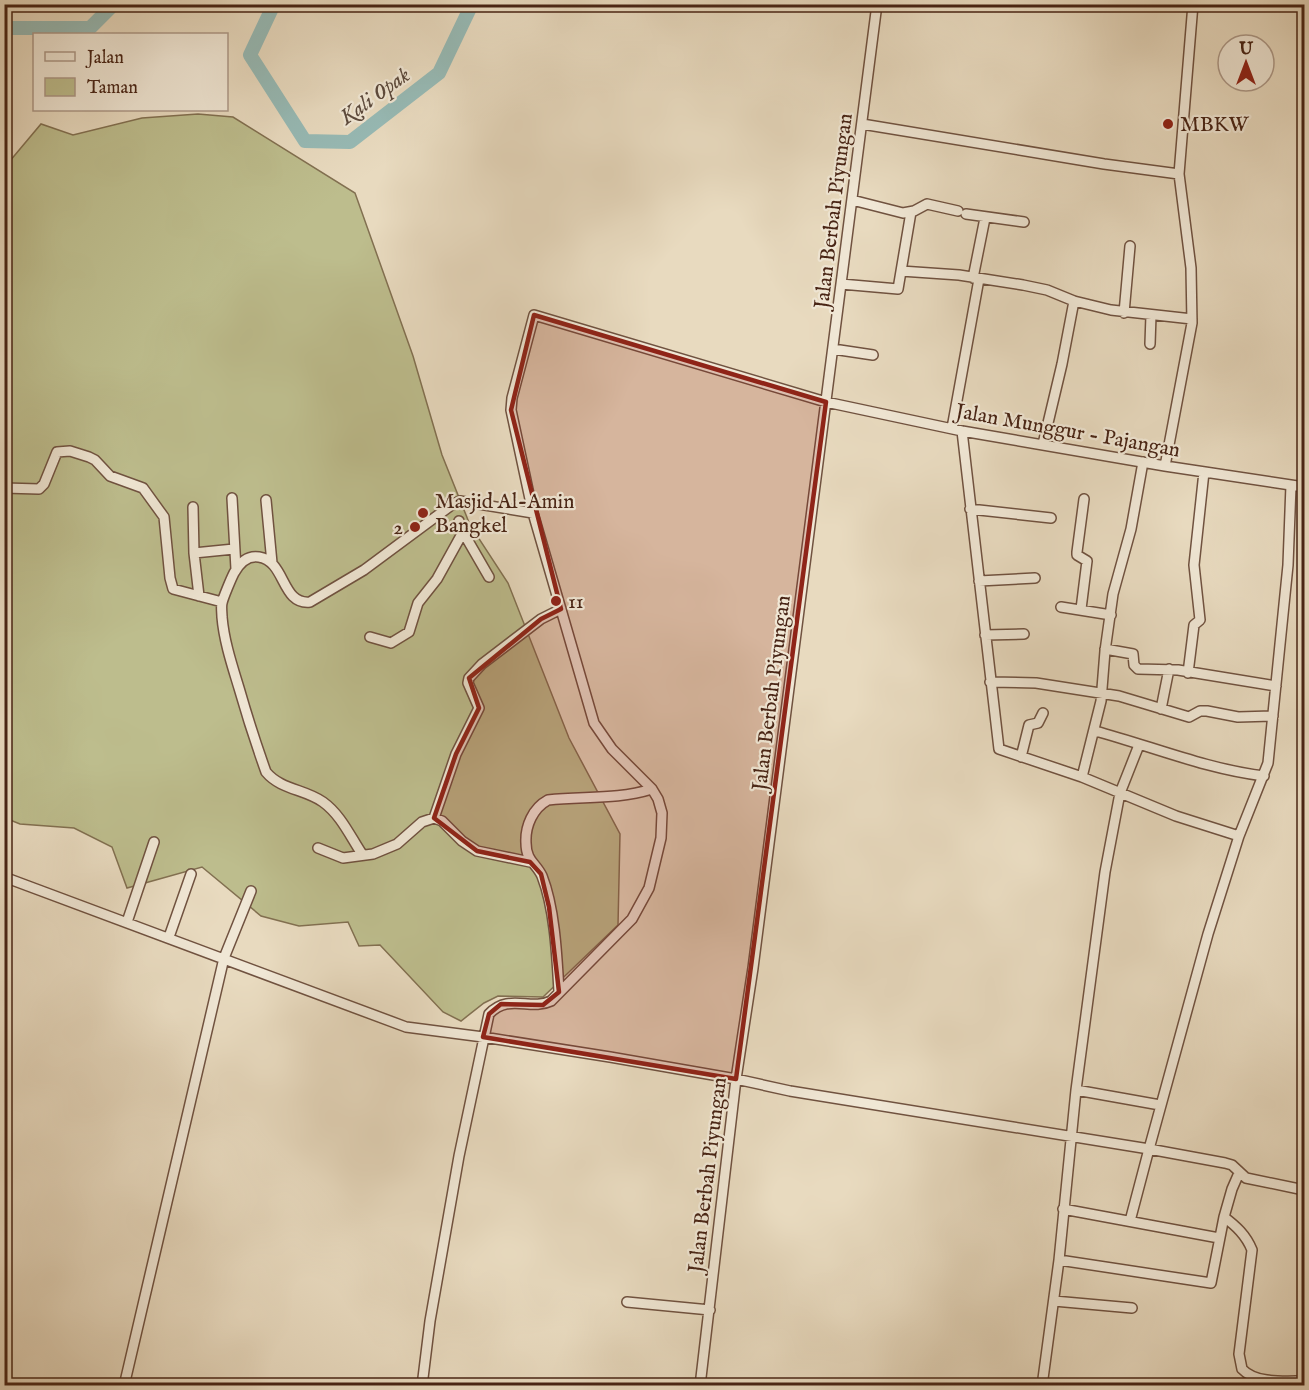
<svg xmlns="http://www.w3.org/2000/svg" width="1309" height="1390" font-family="'IM FELL English',serif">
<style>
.green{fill:#bdbd8d;stroke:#827051;stroke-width:1.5}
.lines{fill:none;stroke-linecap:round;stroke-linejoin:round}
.river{stroke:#97bab5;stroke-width:14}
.minor-casing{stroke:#705240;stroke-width:12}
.minor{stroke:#f0e7d5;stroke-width:9}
.marked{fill:#8f2418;fill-opacity:0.2;stroke:#8f2418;stroke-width:4.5;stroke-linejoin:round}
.poi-dot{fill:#8f2418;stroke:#f0e7d5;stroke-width:2}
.labels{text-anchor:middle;stroke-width:4.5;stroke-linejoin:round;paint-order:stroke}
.poi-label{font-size:21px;fill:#482415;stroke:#f0e7d5;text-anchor:start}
.street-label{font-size:21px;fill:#482415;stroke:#f0e7d5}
.water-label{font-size:22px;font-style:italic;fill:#5c4a3d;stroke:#f0e7d5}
</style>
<rect width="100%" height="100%" fill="#e8dabf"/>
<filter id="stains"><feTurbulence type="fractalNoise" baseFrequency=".00333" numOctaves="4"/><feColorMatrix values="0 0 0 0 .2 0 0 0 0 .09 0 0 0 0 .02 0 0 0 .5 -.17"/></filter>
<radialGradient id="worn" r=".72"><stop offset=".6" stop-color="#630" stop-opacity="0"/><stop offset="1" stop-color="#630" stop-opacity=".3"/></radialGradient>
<path class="green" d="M198,114L233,117L355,193L413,356L442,455L470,525L508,583L569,738L620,834L618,925L543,997L498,996L484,1003L461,1021L443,1012L380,945L359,946L348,922L299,926L261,916L202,867L127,888L112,847L74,828L20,824L5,818L4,168L41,124L73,135L142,118Z"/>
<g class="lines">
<path class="river" d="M274,4L250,55L305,141L350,142L439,73L472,4
M4,28H90L114,4"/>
<g class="minor-casing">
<path id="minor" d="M862,124L1104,164L1179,174
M852,200L903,213L914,211L927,204L958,211
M966,214L1024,222
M901,271L959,275L1023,285L1047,290L1074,301L1111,310L1192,319
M973,278L985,218
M841,284L898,289L911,212
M1124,313L1130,246
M1150,344L1151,315
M833,349L873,355
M952,428L979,279
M962,431L999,749L1082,777L1176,816L1239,836
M1043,444L1062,364L1074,301
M1165,466L1192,323L1191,268L1179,174L1193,4
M4,488L39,489L44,484L57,452L70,451L89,457L95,460L110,476L143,488L164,517L170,578L173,589L222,602
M232,498L236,569
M266,500L272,563
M193,507L194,553L199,596
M970,509L1051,518
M463,532L489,577
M194,553L234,549
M979,581L1035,578
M1061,607L1111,615
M1081,609L1087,561L1077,555V552L1084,499
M985,635L1024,634
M370,637L391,643L409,632L418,603L437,579L463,532L459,521
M1105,649L1133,654L1134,665L1138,669L1178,670L1276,686
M1188,673L1194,625L1200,620L1194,565L1204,472
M990,682L1036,683L1119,696L1189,717L1200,711H1207L1238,717L1273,716
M1161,709L1169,669
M1095,731C1151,746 1206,769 1264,776
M1021,757L1029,725L1038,723L1043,713
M1082,777L1101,701L1105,651L1113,594L1131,529L1143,462
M434,818L456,754L479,708L468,683L469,678L482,664L541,619L561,609
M318,848L343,858L373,854L397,844L422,822L434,818L442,821L462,841L477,851L530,862
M362,854C350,836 341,815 323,802C305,789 281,790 266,772C256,744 247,716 239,688C232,665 224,641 222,617C222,613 221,607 222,603C223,598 231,579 234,573C239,564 247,555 259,557C286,561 281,605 310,602L364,570L453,504L460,501L533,513
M4,877L406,1027L483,1037L610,1057L736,1079L790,1091L1149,1149L1208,934L1239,836L1268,763L1288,565L1291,485
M127,922L154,842
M169,937L191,874
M559,992C557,957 555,909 542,876C536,863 526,861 526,843C525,826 533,808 548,800C585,796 616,800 652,789
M1076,1090L1160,1105
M1063,1209L1219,1238
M1224,1217C1236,1226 1246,1235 1252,1250L1239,1354L1242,1369C1256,1384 1285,1381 1304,1381
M1130,1221L1149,1149L1225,1163L1232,1165L1246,1178L1304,1190
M1059,1260L1211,1283L1224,1217L1232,1189L1239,1173
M1054,1301L1132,1308
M627,1302L710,1310
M124,1386L224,958L251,891
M422,1386L430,1321L459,1156L489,1014C509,993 530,1011 551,1001L632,919L649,888L661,838L662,813L658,799L652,789L612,749L594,723L533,513L511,410L512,398L534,315L826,402L962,431L1165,466L1304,487
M700,1386L736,1079L753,968L877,4
M1042,1386L1059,1260L1076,1090L1105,872L1120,793L1139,745"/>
</g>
<use href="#minor" class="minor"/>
</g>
<path class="marked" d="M534,315L826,402L736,1079L483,1037L489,1014L501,1004L543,1005L559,992L549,907L541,874L530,862L477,851L434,818L456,754L479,708L469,678L541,619L561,609L511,410Z"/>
<g class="poi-dot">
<circle cx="1168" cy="124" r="6"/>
<circle cx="423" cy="513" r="6"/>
<circle cx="415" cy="527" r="6"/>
<circle cx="556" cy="601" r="6"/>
</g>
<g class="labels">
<g class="poi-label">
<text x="1180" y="131">MBKW</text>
<text x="435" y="508">Masjid Al-Amin<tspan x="435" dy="24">Bangkel</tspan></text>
<text x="403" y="534" text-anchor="end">2</text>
<text x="568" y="608">11</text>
</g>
<g class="street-label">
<text transform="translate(833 211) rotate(-83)" y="7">Jalan Berbah Piyungan</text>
<text transform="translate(1068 430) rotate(10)" y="7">Jalan Munggur - Pajangan</text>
<text transform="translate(771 693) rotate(-83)" y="7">Jalan Berbah Piyungan</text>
<text transform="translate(707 1175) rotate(-83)" y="7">Jalan Berbah Piyungan</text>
</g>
<g class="water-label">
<text transform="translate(374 95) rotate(-36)" y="8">Kali Opak</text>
</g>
</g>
<rect width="1309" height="1390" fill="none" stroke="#e8dabf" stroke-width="24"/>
<rect x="6" y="6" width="1297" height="1378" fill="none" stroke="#482415" stroke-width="3"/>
<rect x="12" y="12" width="1285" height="1366" fill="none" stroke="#482415" stroke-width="1.5"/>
<rect x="33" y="33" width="195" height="78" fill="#f0e7d5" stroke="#ad9988" stroke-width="1.5"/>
<rect x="45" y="52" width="30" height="9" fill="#f0e7d5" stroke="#ad9988" stroke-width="1.5"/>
<text x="87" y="63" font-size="18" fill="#482415">Jalan</text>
<rect x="45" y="78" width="30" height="18" fill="#bdbd8d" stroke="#ad9988" stroke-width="1.5"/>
<text x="87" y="93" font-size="18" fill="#482415">Taman</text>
<g transform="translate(1246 63)"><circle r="28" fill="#f0e7d5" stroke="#ad9988" stroke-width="1.5"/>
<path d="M0-4.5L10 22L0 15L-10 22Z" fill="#8f2418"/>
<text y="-9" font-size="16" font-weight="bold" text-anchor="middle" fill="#482415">U</text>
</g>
<rect width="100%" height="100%" filter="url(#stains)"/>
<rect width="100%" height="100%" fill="url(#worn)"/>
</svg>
